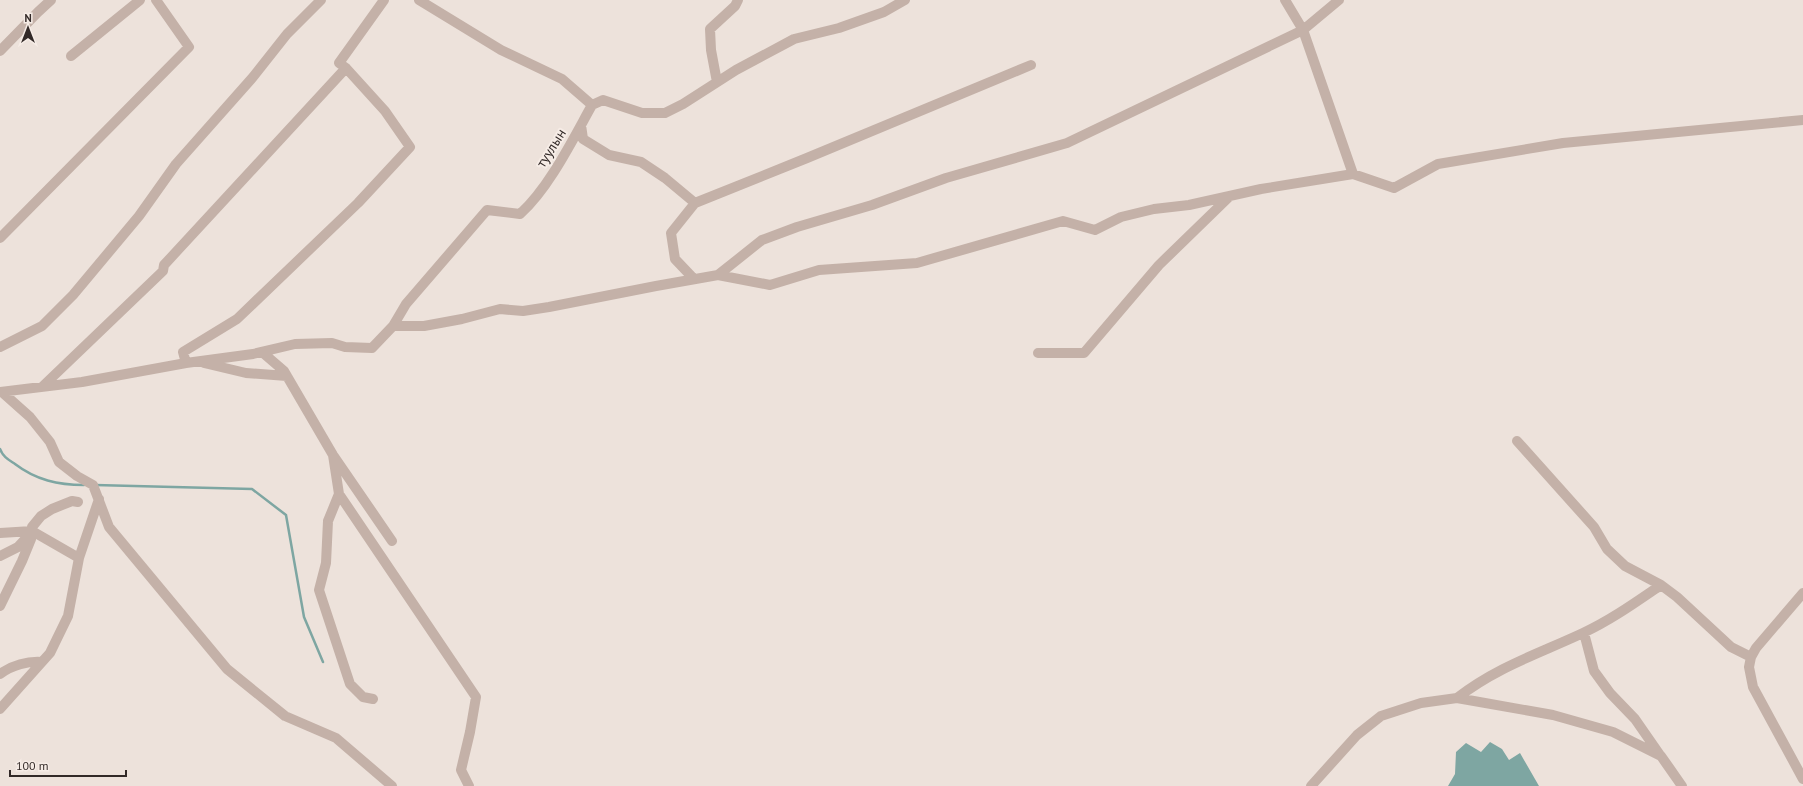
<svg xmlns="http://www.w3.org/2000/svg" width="1803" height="786" font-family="'PT Sans',sans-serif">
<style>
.water{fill:#7ea6a2}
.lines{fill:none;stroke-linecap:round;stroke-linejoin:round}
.stream{stroke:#7ea6a2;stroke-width:2.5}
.minor{stroke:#c4b1a8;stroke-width:10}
.labels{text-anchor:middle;stroke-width:4;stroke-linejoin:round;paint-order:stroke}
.street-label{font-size:14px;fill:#322927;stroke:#f6ece6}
</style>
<rect width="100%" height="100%" fill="#ede2db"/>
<path class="water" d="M1490,742L1502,749L1509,760L1520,753L1539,786H1448L1455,774L1456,752L1466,743L1481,752Z"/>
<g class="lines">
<path class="stream" d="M0,449C3,457 9,460 15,464C36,480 58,485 84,485
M95,485L252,489L286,515L304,617L323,662"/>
<path class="minor" d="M419,0L501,50L562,79L592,105
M1285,0L1303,30L1353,174
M0,51L38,12L51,0
M71,56L140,0
M717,82L711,50L710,29L735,6L738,0
M592,105L603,100L642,113H665L683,104L736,70L794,39L839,28L884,12L905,0
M581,125L583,139L609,155L641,162L665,178L695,203
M0,238L189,47L156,0
M718,275L762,240L797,227L872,205L946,178L1067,143L1303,30L1339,0
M694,279L675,259L671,233L695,203L807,158L1031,65
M393,326L406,304L487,210L520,214C549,188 573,139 592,105
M0,347L42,326L73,295L139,216L176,164L253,77L287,34L321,0
M262,352L284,371L333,455L392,541
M1038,353H1084L1159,265L1230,196
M186,363L183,352L237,319L358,203L410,147L385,111L346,68L339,63L384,0
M204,363L246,373L287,376
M42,387L163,271L164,265L346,68
M0,392L82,382L186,363L253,354L295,344L332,343L345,347L372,348L393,326H424L462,319L500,309L523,311L549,307L656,286L718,275L770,285L819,270L917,263L1063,221L1095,230L1121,217L1154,209L1189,205L1261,189L1353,174L1394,188L1438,164L1563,143L1803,120
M2,392L30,417L50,442L59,462L77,476L93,485L109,527L227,669L285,716L336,738L392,786
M1517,441L1594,527L1607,549L1625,566L1661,585L1677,597L1731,647L1751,657
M333,455L339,494L476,697L470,732L461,770L469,786
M339,494L328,521L326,563L319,590L350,684L363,697L373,699
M0,533L32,531L79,558
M0,556L18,547L31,533
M1803,593L1756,648L1751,657L1749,667L1753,687L1803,779
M0,606L22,561L31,539L32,527L41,516L52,509L72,501L78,502
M1584,633L1594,671L1610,693L1635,719L1660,755
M0,674C12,665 28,661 42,662
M1457,698C1497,667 1538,654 1583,633C1611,620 1636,602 1661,585
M0,709L50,653L68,616L79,558L99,499
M1311,786L1357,735L1381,716L1421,703L1457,698L1553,715L1613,732L1661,756L1682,786"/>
</g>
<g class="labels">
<g class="street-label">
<text transform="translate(551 148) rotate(-58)" y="5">туулын</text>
</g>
</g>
<g transform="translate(28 28)" stroke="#f6ece6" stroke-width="3" paint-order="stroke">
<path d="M0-3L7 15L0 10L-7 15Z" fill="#322927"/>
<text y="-6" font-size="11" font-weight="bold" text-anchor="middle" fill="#322927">N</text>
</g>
<path d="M10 770v6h116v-6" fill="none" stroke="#322927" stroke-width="2"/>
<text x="16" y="770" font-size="12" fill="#322927" stroke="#f6ece6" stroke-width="3" paint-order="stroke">100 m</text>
</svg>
